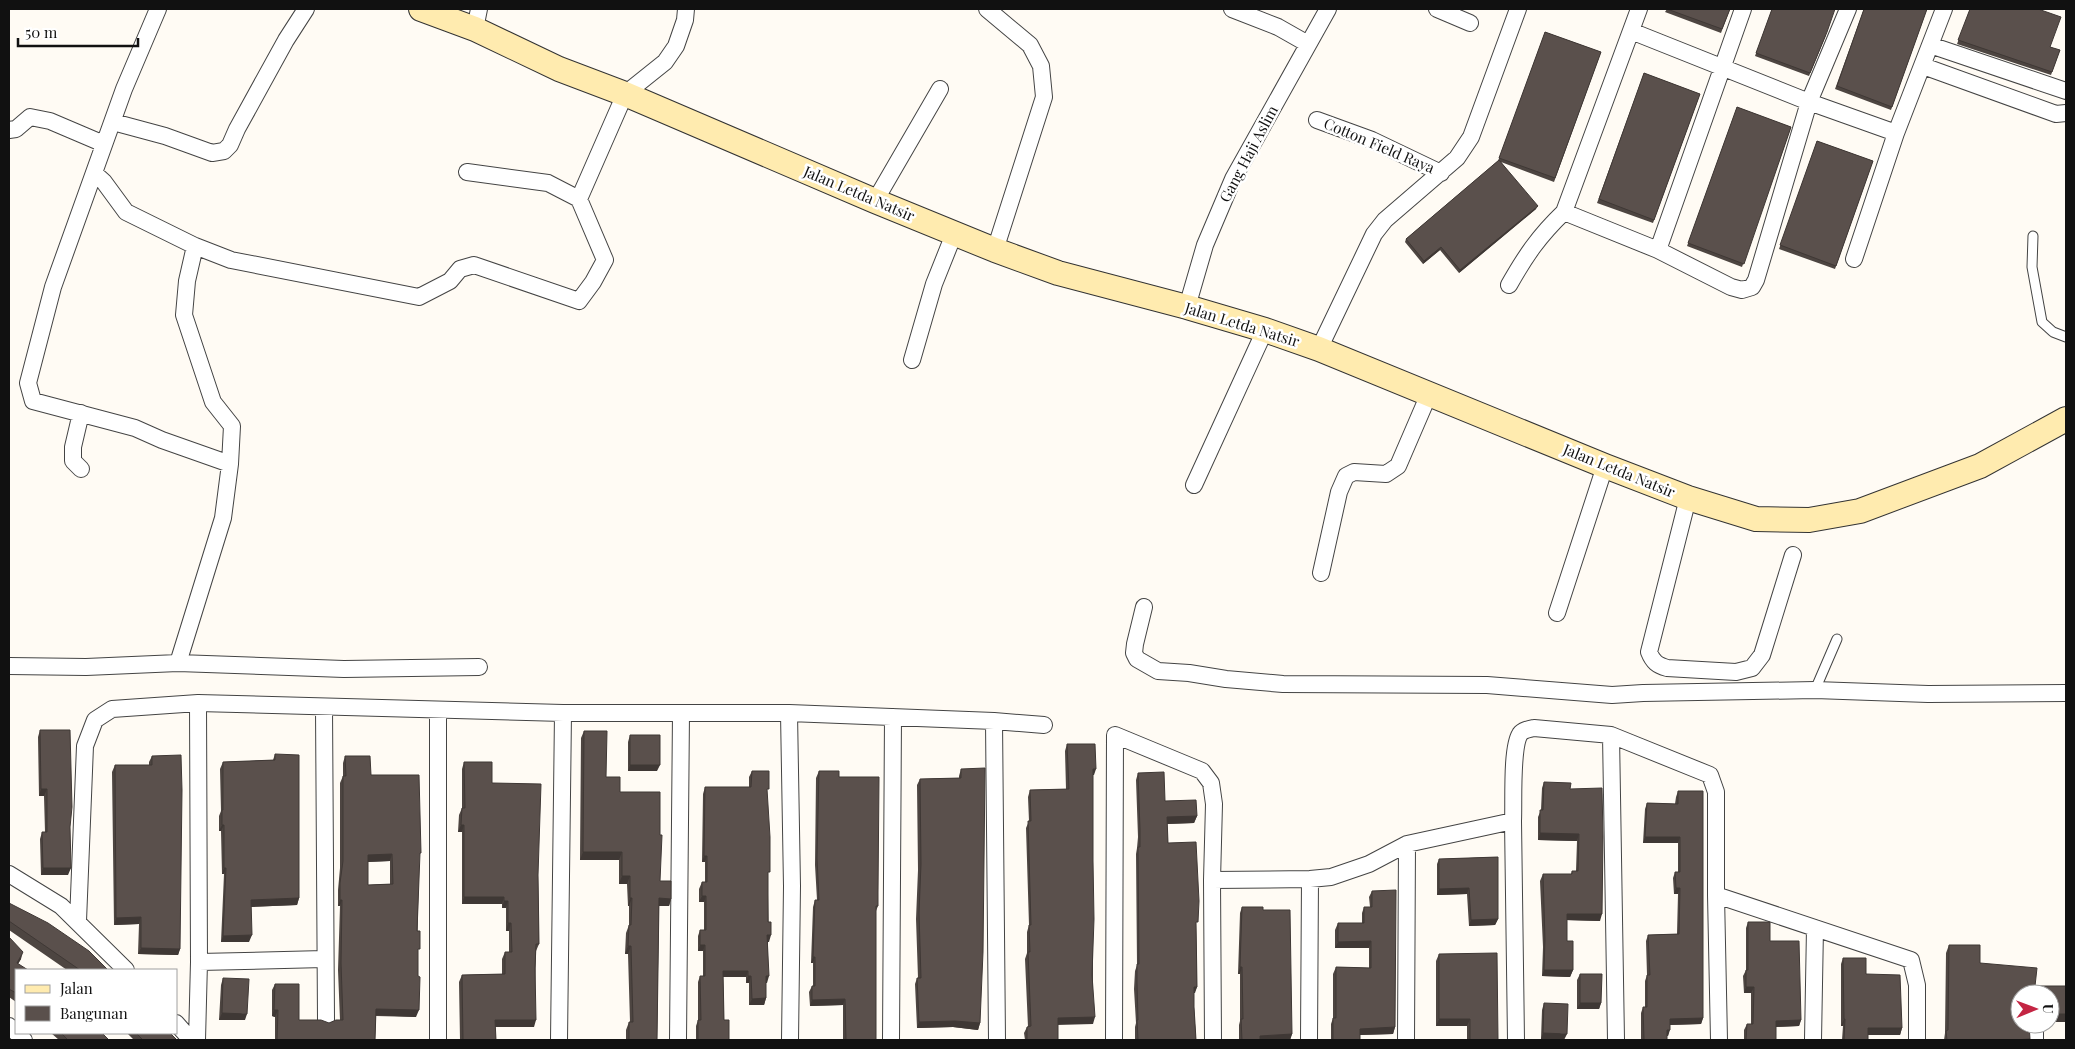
<svg xmlns="http://www.w3.org/2000/svg" width="2075" height="1049" font-family="'Playfair Display',serif">
<style>
.lines{fill:none;stroke-linecap:round;stroke-linejoin:round}
.lane-casing{stroke:#444;stroke-width:11}
.street-casing{stroke:#444;stroke-width:18}
.secondary-casing{stroke:#333;stroke-width:26}
.lane{stroke:#fff;stroke-width:9}
.street{stroke:#fff;stroke-width:16}
.secondary{stroke:#ffebaf;stroke-width:24}
.wall{fill:#4d4541;fill-rule:evenodd}
.shaded-wall{fill:#3f3835}
.building{fill:#5a504c;stroke:#3f3835;fill-rule:evenodd}
.labels{text-anchor:middle;stroke-width:5;stroke-linejoin:round;paint-order:stroke}
.street-label{font-size:15px;fill:#111;stroke:#fff}
</style>
<rect width="100%" height="100%" fill="#fffbf4"/>
<g class="lines">
<g class="lane-casing">
<path id="lane" d="M2033,236L2032,267L2042,322L2053,332L2066,337
M1815,690L1837,639"/>
</g>
<g class="street-casing">
<path id="street" d="M158,9L124,89L53,287L28,383L33,401L135,428L162,440L230,464
M987,9L1030,45L1041,66L1044,97L995,250
M1232,9L1278,27L1308,44
M1437,9L1470,23
M475,29L479,9
M1631,31L1809,102L1896,133
M1930,45L2066,91
M1923,66L2056,114L2066,113
M1317,120L1372,140L1441,173
M113,122L165,136L212,153L224,151L230,145L237,129L286,40L306,9
M9,130L16,129L30,117L50,121L104,144
M467,172L548,183L579,199
M94,173L104,182L126,212L195,246L231,260L419,297L450,281L460,269L474,265L579,301L593,282L605,260L579,199L625,94L665,62L676,46L685,20L686,9
M875,201L940,89
M1564,212L1658,250L1731,287L1742,290L1752,287L1756,280L1809,102L1848,9
M1658,250L1743,9
M1854,259L1896,133L1944,9
M1509,285C1526,255 1539,236 1564,212L1639,9
M1187,307L1205,245L1233,179L1328,9
M1319,349L1374,234L1385,220L1457,158L1471,137L1518,9
M912,360L934,284L954,234
M81,413L73,447V461L81,469
M1194,485L1265,330
M1688,498L1649,652C1653,662 1657,665 1667,668L1736,672L1752,668L1762,655L1793,555
M1321,573L1339,492L1346,476L1354,472L1386,474L1398,466L1429,394
M1144,607L1135,644L1134,653L1137,659L1158,671L1189,673L1226,679L1283,684L1487,685L1612,695L1643,693L1815,690L1928,694L2066,693
M1557,613L1605,466
M178,663L223,518L230,464L232,426L213,402L184,315L187,281L195,246
M9,666L86,667L178,663L344,669L479,667
M324,708L326,1020
M789,713L792,886L790,1040
M994,721L997,1040
M1611,735L1616,1040
M1513,821L1516,1040
M9,874L61,906L126,970
M1212,880L1213,1040
M1716,895L1719,1040
M78,921L85,746L95,720L112,709L198,703L563,713H789L994,721L1044,725
M199,962L324,959
M176,1023L191,1040
M9,1026L24,1040
M197,1040L199,962L198,703
M438,1040V711
M559,1040L563,713
M678,1040L681,713
M891,1040L893,717
M1114,1040L1115,735L1202,771L1211,783L1214,804L1212,880L1310,879L1331,877L1369,864L1407,844L1513,821C1514,803 1511,748 1520,734C1523,730 1529,729 1534,728L1611,735L1710,775L1716,792V895L1911,960L1917,985V1040
M1309,1040L1310,879
M1406,1040L1407,844
M1813,1040L1815,928
M2035,1040V1026"/>
</g>
<g class="secondary-casing">
<path id="secondary" d="M421,9L475,29L559,69L625,94L875,201L995,250L1058,273L1187,307L1265,330L1319,349L1605,466L1688,498L1756,519L1809,520L1860,511L1980,466L2066,419"/>
</g>
<use href="#lane" class="lane"/>
<use href="#street" class="street"/>
<use href="#secondary" class="secondary"/>
</g>
<path class="wall" d="M1667,9H1730L1721,33L1665,12Z
M1772,9L1826,35L1809,76L1755,56Z
M1864,9H1927L1891,110L1835,89Z
M1970,9L2050,47L2060,50L2051,75L1957,44Z
M1545,32L1601,52L1554,182L1501,162L1536,209L1459,273L1440,250L1423,264L1405,242L1406,239L1498,161Z
M1644,73L1700,94L1653,223L1597,203Z
M1737,107L1791,127L1742,267L1687,246Z
M1817,141L1873,161L1835,269L1779,249Z
M40,730L70,827L68,875H41L40,839L42,832H45L44,796H39L38,737Z
M584,731L606,777L620,792L660,881L671,899L669,906H659L657,1040H626V1030L629,1022H630L628,954H625L626,933L629,925V906H628L627,884H619V860H580L581,738Z
M630,735L657,771H628V742Z
M1067,744L1094,775H1093V1024H1058V1040H1025L1024,1033L1027,1027H1028L1025,959L1027,953V932L1029,925L1026,828L1029,821L1028,797L1030,790L1066,789L1065,751Z
M275,754L299,898L297,905L251,907L249,942H221L224,874H222L221,831H219V816L221,811L220,769L223,762L273,760Z
M152,756L180,949L178,955L138,954L139,924L114,925L112,772L115,765H149V762Z
M345,756L371,775L419,858L416,1017L376,1016L375,1040H275V1017L272,1016V990L275,984L299,1020L329,1023L340,1020L338,970L340,906H338V890L340,868V783L343,776V763ZM390,861V884L368,885V862Z
M464,762L492,783L538,875L539,944L536,951L534,1027H495L496,1040H460L459,982L462,975L502,974V959L505,952H509V931H506V908H502V904H462V832H458L459,815L462,808V769Z
M961,769L980,1023L978,1030L953,1027L917,1028L915,984L917,978H918L916,919L918,870L917,785L920,779L959,778V776Z
M752,771L767,795L768,878V894L769,942H768L767,983H766V998L764,1005H749V983H746V977H723L724,1020L729,1040H696V1026L698,1020V982L700,976H703V951H698V936L700,930H704V902H699V889L702,882H705V862H702L703,794L705,787H749V777Z
M819,771L839,777L878,906L876,911V1040H843V1005L810,1006L809,992L812,986H813V963H811L813,907L815,900H817L815,865L816,778Z
M1138,773L1165,801L1197,816L1194,823L1167,824L1168,843L1196,926L1197,987L1194,993V1007L1196,1040L1135,1039V1027L1136,1023L1134,989L1135,971L1137,965L1136,854L1137,848L1138,837L1136,780Z
M1544,782L1570,789L1600,921L1567,920V941L1573,970L1570,977L1542,976L1543,947L1540,881L1543,874H1571L1572,871H1576L1577,841L1538,840V817L1541,810L1542,788Z
M1678,791L1703,1018L1701,1024L1670,1025L1668,1036H1667V1040H1641V1013L1643,1007H1645V981L1647,975L1646,941L1648,935L1677,934L1678,894H1674L1673,878L1675,872H1678V843H1643L1645,809L1647,803L1675,804L1676,797Z
M1498,857V919L1495,925L1469,926L1467,894L1437,895V864L1439,859Z
M1372,891L1395,1027L1393,1034L1360,1035V1040H1331V1024L1333,1018V974L1336,967L1369,968V948H1335V930L1338,923H1362V913L1364,907H1370L1369,897Z
M9,903L108,970H67L9,930Z
M1242,907L1263,910L1292,1034L1290,1040H1239V1025L1240,1021V974H1238L1240,913Z
M1748,922L1770,941L1801,1020L1799,1026L1776,1027V1040H1744V1030L1747,1024H1751V993H1744L1743,976L1746,970V928Z
M9,937L21,959L18,964L16,970V1002L9,997Z
M1949,945L1980,963L2035,986H2066V1022H2050V994H2020L2029,1040H1944L1945,1033L1946,953Z
M1439,954L1498,1040H1467V1026H1436V961Z
M1843,958L1866,974L1902,1028L1900,1035H1868V1040H1842L1843,1026H1841V964Z
M1580,974L1601,1003L1599,1009H1577V980Z
M223,978L245,1020H219L221,985Z
M1544,1003L1564,1040L1541,1039L1542,1010Z
M51,1033H102L108,1040H59Z
M127,1033H170L177,1040H134Z"/>
<path class="shaded-wall" d="M1538,206L1536,209L1459,273L1460,270Z
M1441,247L1440,250L1423,264L1424,261Z
M630,765H660L657,771H628Z
M1093,769H1096L1094,775H1091Z
M41,789H47L44,796H39Z
M1197,816L1194,823L1165,824L1167,817Z
M222,825H224L221,831H219Z
M461,825H464L462,832H458Z
M1540,833L1579,834L1577,841L1538,840Z
M1645,837H1680L1678,843H1643Z
M583,852H622L619,860H580Z
M392,854L390,861L366,862L368,855Z
M704,856H707L705,862H702Z
M43,868H71L68,875H41Z
M224,868H226L224,874H222Z
M622,876H630L627,884H619Z
M1469,888L1467,894L1437,895L1439,889Z
M1676,888H1680L1678,894H1674Z
M702,896H706L704,902H699Z
M464,897H504L502,904H462Z
M299,898L297,905L249,907L251,900Z
M630,898H632L629,906H628Z
M659,898L671,899L669,906H656Z
M340,900H342L340,906H338Z
M504,901H508L506,908H502Z
M1567,914H1602L1600,921L1564,920Z
M141,917L139,924L114,925L116,918Z
M1498,919L1495,925L1469,926L1471,920Z
M508,923H511L509,931H506Z
M252,935L249,942H221L223,936Z
M767,935H771L769,942H765Z
M1371,941L1369,948H1335L1338,942Z
M700,945H705L703,951H698Z
M628,946H631L628,954H625Z
M141,948L180,949L178,955L138,954Z
M23,952L21,959L14,970L17,963Z
M813,957H815L813,963H811Z
M1240,967H1242L1240,974H1238Z
M1544,970H1573L1570,977L1542,976Z
M723,971H748L746,977H721Z
M748,976H751L749,983H746Z
M766,976H769L767,983H763Z
M1194,987H1197L1195,993H1192Z
M1746,987H1754L1751,993H1744Z
M766,998L764,1005H749L752,999Z
M845,999L843,1005L810,1006L812,1000Z
M1580,1003H1601L1599,1009H1577Z
M376,1009L419,1010L416,1017L373,1015Z
M274,1010H278L275,1017L272,1016Z
M222,1013L247,1014L245,1020H219Z
M2050,1014H2066V1022H2050Z
M1095,1017L1093,1024L1056,1025L1058,1018Z
M1703,1018L1701,1024L1668,1025L1670,1019Z
M1439,1019H1470L1467,1026H1436Z
M1844,1019H1845L1843,1026H1841Z
M495,1020H536L534,1027H493Z
M1801,1020L1799,1026L1774,1027L1776,1021Z
M955,1021L980,1023L978,1030L953,1027L917,1028L919,1022Z
M1395,1027L1393,1034L1358,1035L1360,1029Z
M1868,1028H1902L1900,1035H1866Z
M1667,1030H1670L1668,1036H1665Z
M1543,1033L1567,1034L1564,1040L1541,1039Z
M1292,1034L1290,1040H1259L1260,1036Z"/>
<path class="building" d="M1667,9H1730L1722,29Z
M1772,9H1835L1827,32L1810,73L1756,53Z
M1864,9H1927L1892,107L1837,86Z
M1970,9H2038L2061,17L2050,47L2060,50L2052,72L1958,40Z
M1545,32L1601,52L1555,178L1499,158Z
M1644,73L1700,94L1654,220L1599,199Z
M1737,107L1791,127L1744,264L1688,243Z
M1817,141L1873,161L1836,266L1780,245Z
M1499,160L1538,206L1460,270L1441,247L1424,261L1406,239Z
M40,730H70L72,807L70,827L71,868H43L42,832H47V789H41Z
M584,731H607L606,777H620V792H660V835H662L660,881H671V899L659,898L657,1040H629V1022H633L631,946H628L629,925H631L632,898H630V876H622V852H583Z
M630,735H660V765H630Z
M1067,744H1095L1096,769H1093V861L1094,919L1092,975L1095,1017L1058,1018V1040H1027V1027L1031,1026L1028,952H1030L1029,925H1031L1028,821H1031L1030,790L1069,789Z
M275,754L299,755V898L251,900L252,935L223,936L226,868H224V825H222V810H223V762L275,760Z
M181,755L182,790L180,949L141,948V917L116,918L115,765H152V756Z
M345,756H370L371,775H419L421,853H420L417,931H420V949H418V976L420,977L419,1010L376,1009L375,1040H277L278,1010H274L275,984H299V1020H321L329,1023L336,1020H343L341,963L342,900H340V883L343,861V776H346ZM392,854L393,884L368,885V855Z
M464,762H492V783L541,784L538,875L539,944H536L535,968L536,1020H495L496,1040H463L462,975L505,974V952H512L511,923H508V901H504V897H464V825H461L462,808H465Z
M985,768L983,952L980,1023L955,1021L919,1022L917,978H921L919,913L921,864L920,779L961,778V769Z
M752,771H769V789H767L770,837V872H768V922H771V935H767L769,976H766V998L752,999L751,976H748V971H723L724,1020H729V1040H698V1020H701L700,976H705V945H700V930H706V896H702V882H707V856H704L705,787H751Z
M819,771H839V777H879L878,892V906H876V1040H846L845,999L812,1000V986H815V957H813L815,900H819L817,858Z
M1164,772L1165,801L1196,800L1197,816L1167,817L1168,843L1196,842L1199,901L1198,922H1196L1197,987H1194V1007L1196,1040H1133L1138,1039L1137,1020H1138L1137,983V964H1139L1138,847H1140V830L1138,773Z
M1544,782L1571,783L1570,789L1602,788L1603,837L1602,914H1567V941H1573V970H1544L1545,940L1543,874H1572V871H1578L1579,834L1540,833V810H1543Z
M1678,791H1703V1018L1670,1019V1030H1667V1040H1644L1643,1007H1647V975H1650L1648,935L1679,934L1680,888H1676L1675,872H1680V837H1645L1647,803L1678,804Z
M1498,857V919L1471,920L1469,888L1439,889V859Z
M1396,890L1395,1027L1360,1029V1040H1333V1018H1336V967L1371,968V941L1338,942V923H1364V907H1372V891Z
M9,903L48,923L89,951L108,970H80L9,921Z
M1242,907H1263V910H1290L1292,1034L1260,1036V1040H1242L1241,1019H1243L1242,967H1240Z
M1748,922H1770V941H1799L1801,1020L1776,1021V1040H1746L1747,1024H1753L1754,987H1746V970H1748Z
M9,937L23,952L17,963L28,970H16V993L9,989Z
M1949,945H1980V963L2037,968L2035,986H2066V1014H2050V994H2020V1024H2029L2030,1039L2014,1040H1947L1946,1031L1948,1030Z
M1497,953L1498,1040H1470V1019H1439V954Z
M1843,958H1866V974L1900,975L1902,1028H1868V1040H1844L1845,1019H1844Z
M1580,974H1602L1601,1003H1580Z
M223,978L249,979L247,1014L222,1013Z
M1544,1003L1568,1004L1567,1034L1543,1033Z
M61,1033H102L109,1040H68Z
M136,1033H170L177,1040H143Z"/>
<g class="labels">
<g class="street-label">
<text transform="translate(1379 146) rotate(23)" y="5">Cotton Field Raya</text>
<text transform="translate(1249 154) rotate(-62)" y="5">Gang Haji Aslim</text>
<text transform="translate(859 194) rotate(23)" y="5">Jalan Letda Natsir</text>
<text transform="translate(1242 325) rotate(17)" y="5">Jalan Letda Natsir</text>
<text transform="translate(1619 471) rotate(22)" y="5">Jalan Letda Natsir</text>
</g>
</g>
<rect width="2075" height="1049" fill="none" stroke="#111111" stroke-width="20"/>
<rect x="15" y="969" width="162" height="65" fill="#ffffff" stroke="#a0a0a0"/>
<rect x="25" y="985" width="25" height="8" fill="#ffebaf" stroke="#a0a0a0"/>
<text x="60" y="994" font-size="15" fill="#111111">Jalan</text>
<rect x="25" y="1006" width="25" height="15" fill="#5a504c" stroke="#a0a0a0"/>
<text x="60" y="1019" font-size="15" fill="#111111">Bangunan</text>
<g transform="translate(2035 1009) rotate(89)"><circle r="24" fill="#ffffff" stroke="#a0a0a0"/>
<path d="M0-4L9 19L0 12L-9 19Z" fill="#c42543"/>
<text y="-8" font-size="14" font-weight="bold" text-anchor="middle" fill="#111111">U</text>
</g>
<path d="M18 38v8h120v-8" fill="none" stroke="#111111" stroke-width="2.5"/>
<text x="25" y="38" font-size="15" fill="#111111" stroke="#ffffff" stroke-width="4" paint-order="stroke">50 m</text>
</svg>
